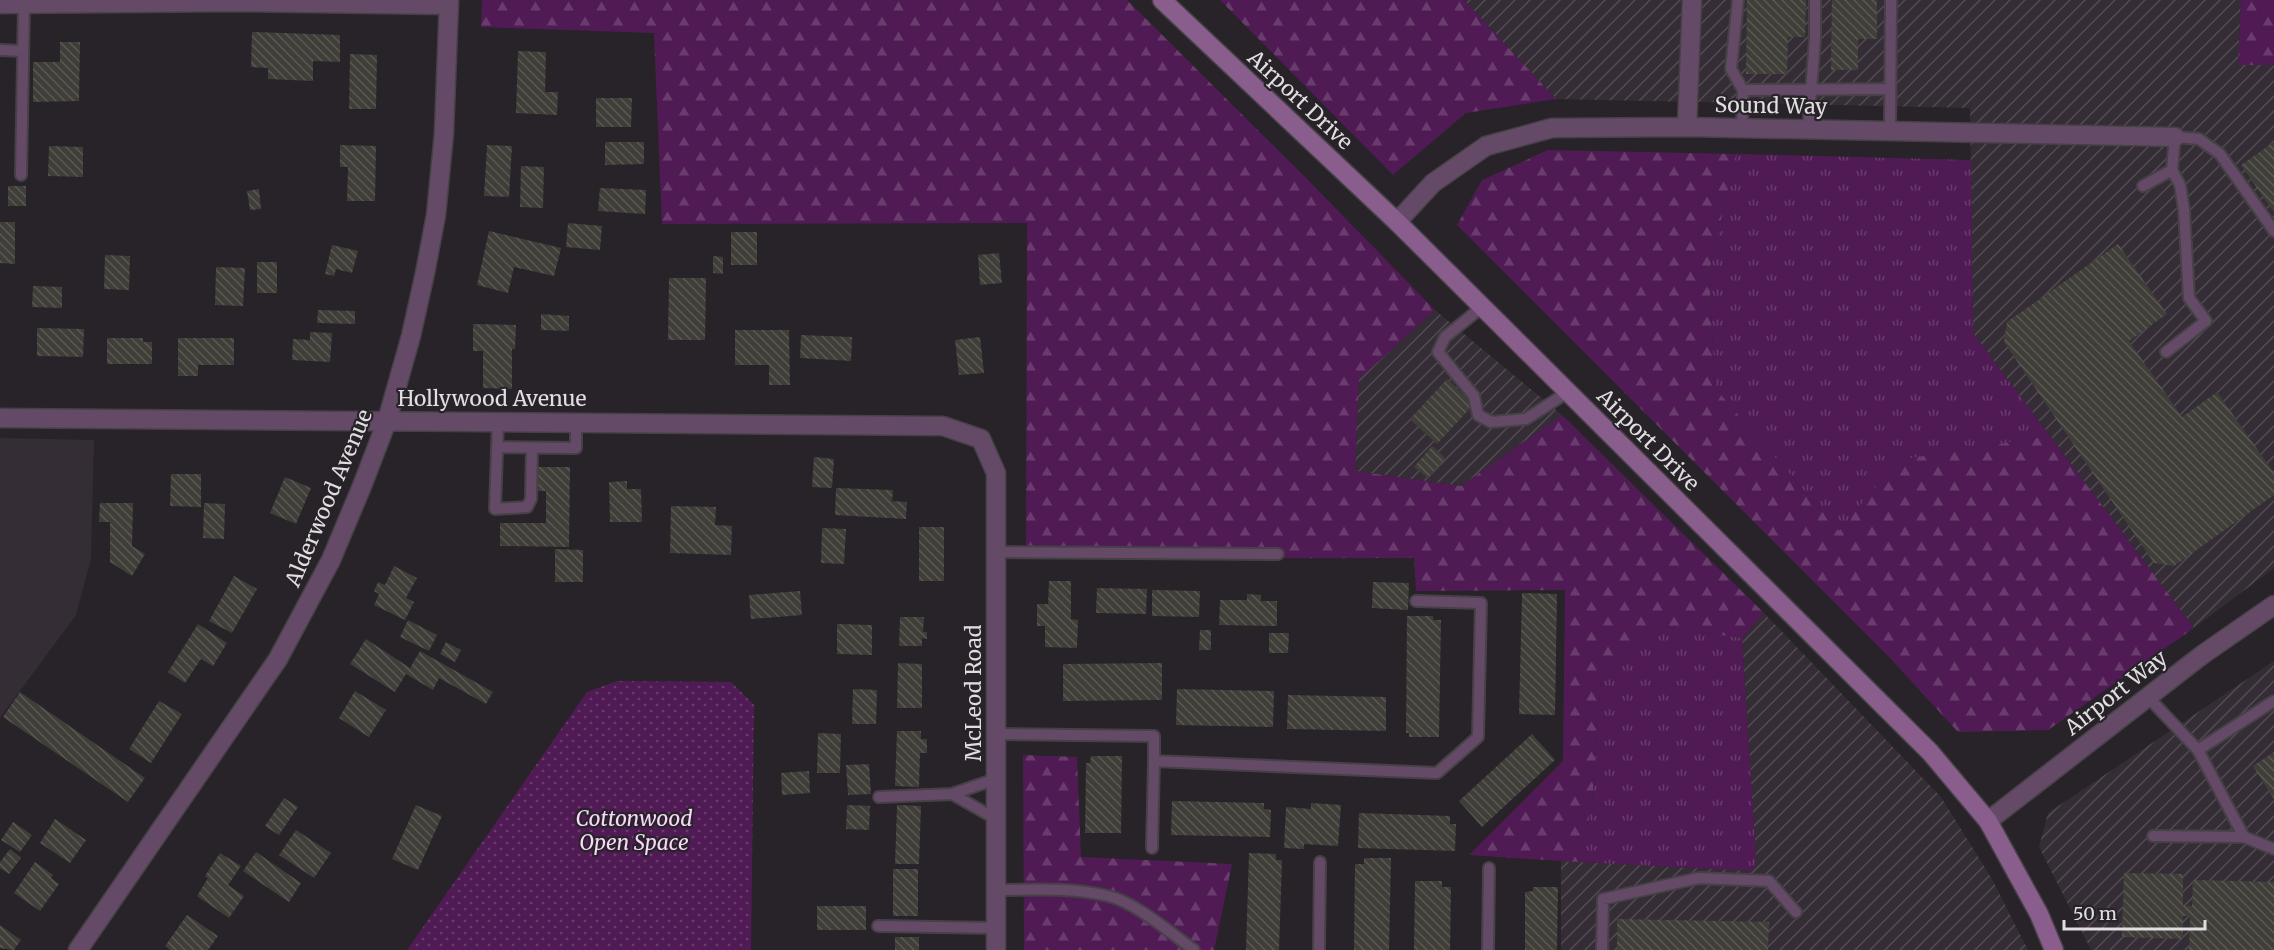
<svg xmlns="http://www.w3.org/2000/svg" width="2274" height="950" font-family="Merriweather,serif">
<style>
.built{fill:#352d35}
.industrial{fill:url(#industrial-furrows)}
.grass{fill:url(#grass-tufts)}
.forest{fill:url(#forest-firs)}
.park{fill:url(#park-dots)}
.building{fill:url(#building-back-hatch)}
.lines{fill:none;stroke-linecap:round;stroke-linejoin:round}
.service-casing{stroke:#454146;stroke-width:14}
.minor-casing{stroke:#454146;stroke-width:21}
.tertiary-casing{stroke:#454146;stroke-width:21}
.secondary-casing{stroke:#454146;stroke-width:21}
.service{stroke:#654a67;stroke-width:10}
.minor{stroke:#654a67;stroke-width:18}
.tertiary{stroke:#654a67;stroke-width:18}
.secondary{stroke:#895d8c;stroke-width:18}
.labels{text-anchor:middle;stroke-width:4.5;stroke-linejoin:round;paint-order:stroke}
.street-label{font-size:21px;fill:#e1dee1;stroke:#272328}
.park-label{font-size:21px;font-style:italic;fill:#fad6fd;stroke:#272328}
</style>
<defs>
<pattern id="industrial-furrows" width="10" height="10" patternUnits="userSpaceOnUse" patternTransform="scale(1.5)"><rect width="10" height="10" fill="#352d35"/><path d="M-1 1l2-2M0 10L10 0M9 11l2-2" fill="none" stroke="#524b52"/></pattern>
<pattern id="grass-tufts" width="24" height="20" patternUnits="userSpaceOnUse" patternTransform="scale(1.5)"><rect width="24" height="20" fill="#501b55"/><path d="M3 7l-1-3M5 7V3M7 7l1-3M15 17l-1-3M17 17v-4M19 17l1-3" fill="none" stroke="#693c6d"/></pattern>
<pattern id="forest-firs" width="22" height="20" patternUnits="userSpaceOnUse" patternTransform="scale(1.5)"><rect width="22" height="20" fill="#501b55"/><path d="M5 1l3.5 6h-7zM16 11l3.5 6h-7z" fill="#693c6d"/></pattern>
<pattern id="park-dots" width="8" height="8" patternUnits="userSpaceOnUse" patternTransform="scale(1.5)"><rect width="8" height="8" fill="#501b55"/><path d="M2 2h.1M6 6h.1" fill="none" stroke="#693c6d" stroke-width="1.8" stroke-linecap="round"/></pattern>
<pattern id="building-back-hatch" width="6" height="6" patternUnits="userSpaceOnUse" patternTransform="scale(1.5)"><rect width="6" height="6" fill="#3f3e38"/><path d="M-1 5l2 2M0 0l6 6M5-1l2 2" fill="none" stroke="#5a5954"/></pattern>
</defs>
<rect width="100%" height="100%" fill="#272328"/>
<path class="built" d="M0,438L94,440L91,559L76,615L0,718Z"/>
<path class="industrial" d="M1464,0H2241L2238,65H2274V568L2194,628L1973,333L1970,108L1556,99Z
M1435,310L1562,415L1461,486L1355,471L1359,379Z
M1764,613L1941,797L1992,879L2028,950H1561V861L1752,871L1756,861L1742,638Z
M2274,661V950H2091L2039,847L2048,813Z"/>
<path class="grass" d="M1736,154L1971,160L1973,333L2050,436L1898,460L1840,532L1715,388L1709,272Z
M1649,625L1742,638L1756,861L1752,871L1579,862L1592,804L1601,678Z"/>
<path class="forest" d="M482,0H1127L1304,176L1435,310L1359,379L1355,471L1461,486L1562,415L1764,613L1742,638L1649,625L1601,678L1592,804L1579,862L1469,855L1563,761L1565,590L1416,591L1414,558L1026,559L1027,223L662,224L654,33L481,27Z
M1220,0H1464L1556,99L1466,113L1393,175Z
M2241,0H2274V65H2238Z
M1548,150L1736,154L1709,272L1715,388L1839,531L1898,460L2050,436L2194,628L2048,730L1958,732L1889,657L1457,225L1482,180Z
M1023,755L1077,757L1081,857L1232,864L1214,950H1024Z"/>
<path class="park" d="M617,681L731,682L754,705L751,950H407L587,692Z"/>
<path class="building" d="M1747,0H1806L1805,37H1788L1787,74H1746Z
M1832,0H1877V39H1858V70H1831Z
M252,32L340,35V62L313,61V81L268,79V68L251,67Z
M60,42H80L79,101L33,102V62H60Z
M518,51L546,52L545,92H558L557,115L516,113Z
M350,54L377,55L376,109H349Z
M596,98H632L631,127H596Z
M605,142H644V164L605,165Z
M2274,142V212L2241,165Z
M340,145L376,146L375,201H347L348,167H340Z
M487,145L512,146L509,197L484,196Z
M49,146L83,147V177L48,176Z
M521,166L544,167L543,208L520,207Z
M8,186H26V206H8Z
M600,188L646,190L645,214L598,211Z
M259,189L261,209L250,210L247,191Z
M0,222H15V264L0,263Z
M568,223L602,226L600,250L566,247Z
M489,231L561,248L554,276L514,267L508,293L477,285Z
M731,232H757V265H731Z
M2118,244L2167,314L2129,341L2182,417L2217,392L2274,473V495L2174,566L2154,563L2004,342L2007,322Z
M332,245L358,251L352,273L336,269L334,276L325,274Z
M999,253L1002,283L980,285L978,255Z
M105,255L130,256L129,290L104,289Z
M713,256L723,257V274L713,273Z
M257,262H277V293H257Z
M216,267L245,268L243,306L215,305Z
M669,278H706L705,340H668Z
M33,286L62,287V308L32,307Z
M318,310L355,311V324L317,323Z
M541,314L569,316V331L541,330Z
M473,324L516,325L515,349H512V389L483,388V351H473Z
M37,328L84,329L83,357L37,356Z
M735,330H789L790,385H769V365H735Z
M310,332L332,333L330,362L292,360L293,339L310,340Z
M801,335L852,337L851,361L800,358Z
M980,337L984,373L959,375L955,340Z
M107,338H143V342H152V364H107Z
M178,338H234V365H198V376H178Z
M1447,379L1474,404L1437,444L1410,419Z
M1432,446L1445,458L1428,478L1414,467Z
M814,457L834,459L832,488L812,487Z
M537,467H570L569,547L500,546V523H546V491H536Z
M171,474H201V507L170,506Z
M285,477L311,488L296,524L270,513Z
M627,481V489H641L642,522H610L609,482Z
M836,488L893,490L892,501L907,502L906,519L835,515Z
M100,503H133L132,546L145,554L132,576L110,562V522H99Z
M204,503L225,504L224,539L203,538Z
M671,506L716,507L715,525L732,526L731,555L670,553Z
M919,527H944V581H919Z
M822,528L846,529L844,564L821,563Z
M555,549L583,550V582H555Z
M394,566L417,578L406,598L414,602L405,620L374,605L379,594L374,591L378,582L385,585Z
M234,576L257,589L232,633L209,621Z
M1049,581H1071V619L1078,620L1077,648L1045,647V626H1037V604H1048Z
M1373,582L1409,583L1408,610L1372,608Z
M1097,588L1147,589L1146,614L1096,613Z
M1152,590L1200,591L1199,617L1152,616Z
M800,591L802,615L751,619L749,595Z
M1522,593L1557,594L1555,715L1519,714Z
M1247,594L1261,595V601H1277V626L1219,625L1220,600H1247Z
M1407,616H1433V620H1441L1439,737H1409V733H1406Z
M900,617H924L923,632H927V639L922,638V646H899Z
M408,620L437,635L429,651L400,637Z
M198,624L227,643L213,666L201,659L185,683L168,672Z
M837,624L872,625V655L837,654Z
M1200,630H1211V650H1199Z
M1269,633H1289L1288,653H1269Z
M366,639L410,668L420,651L493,692L486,704L439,678L433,690L406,674L395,692L350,664Z
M446,642L461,650L455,662L440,654Z
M898,663L922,664V708H897Z
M1162,663V700L1063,701V664Z
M853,689L877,690L876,724H852Z
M1177,689L1274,691L1273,727L1176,725Z
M355,691L386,710L369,737L339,718Z
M20,692L145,778L128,802L3,717Z
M1288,695L1386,697V731L1287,729Z
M159,701L182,714L151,763L129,749Z
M897,731H921V739H927V753H920L919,787L895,786Z
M818,733L841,734L840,773H817Z
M1532,734L1555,760L1482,827L1459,801Z
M2274,752V799L2253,766Z
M1091,756H1122L1121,833H1085L1086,763H1090Z
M869,764L871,794L848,795L846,765Z
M809,771L810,793L782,795L781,773Z
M284,798L298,807L279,835L265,826Z
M1172,801L1264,803V809L1271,810L1270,837L1171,835Z
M1311,803L1341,805L1338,846L1304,844V849L1284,848L1286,807L1311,809Z
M416,805L442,816L418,870L392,859Z
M847,805L870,806L869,830L846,829Z
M897,805L921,806L919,864H895Z
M1359,813L1450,816V824H1456L1455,851L1358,848Z
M55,819L86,840L70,863L40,843Z
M13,822L32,835L20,852L1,840Z
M296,830L331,853L314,878L279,855Z
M10,849L21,858L9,874L0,868V862Z
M256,852L301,883L289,902L243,871Z
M220,853L241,866L228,885L244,896L229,918L197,896L208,878L205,876Z
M1249,853L1276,854V860H1282L1279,950H1246Z
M1364,858H1391L1389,950H1354L1355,864H1364Z
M35,862L53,875L51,878L59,884L40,911L14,893Z
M893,869H918V916H893Z
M2124,873L2183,874V906H2192L2193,880L2274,882V950H2189L2190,916H2183V939L2122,937Z
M1415,881H1442V887H1451L1450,950H1414Z
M1533,887H1558L1557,950H1525V892L1533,891Z
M817,906H866V930H817Z
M187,915L218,936L208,950H170L165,946Z
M1617,919L1769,922L1768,950H1617Z
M0,925L21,940L14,950L0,948Z
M895,937H919V950H895Z"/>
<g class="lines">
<g class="service-casing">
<path id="service" d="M1738,0L1731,69L1743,90L1742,128
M0,50L23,51
M1743,90L1890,89
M1808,130L1815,39V0
M1890,131L1891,0
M21,175L24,4
M2143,186L2172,170L2175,137L2199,139L2220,154L2274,231
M1482,307L1445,337L1438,352L1474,396L1478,415L1491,422L1526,419L1568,392
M2166,352L2206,321L2189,298L2184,210L2180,185L2172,170
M498,421L495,509L527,507L531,499L532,448
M497,447L576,448V421
M996,552L1278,554
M2148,697L2198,750L2274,701
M996,734L1154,736V761L1437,773L1478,737L1481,603L1416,601
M2198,750L2244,837L2274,849
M879,797L952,794
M996,819L952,794L996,779
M2153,836L2244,837
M1152,848L1154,761
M996,890C1033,890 1071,887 1108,896C1135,902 1171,933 1194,950
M878,926L996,928
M1319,950L1320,862
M1488,950L1489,868
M1602,950L1603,899L1699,878L1769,881L1796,912"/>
</g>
<g class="minor-casing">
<path id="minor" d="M0,4L236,2L449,5
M1687,127L1692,0
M1397,222L1433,183L1486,146L1552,128L1687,127L2175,137
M0,418L943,426L981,439L996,473V950
M78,950L278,659L331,560L362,486L387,421L411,336L425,273L436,215L444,133L449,0"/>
</g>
<g class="tertiary-casing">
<path id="tertiary" d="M1988,821L2202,655L2274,605"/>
</g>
<g class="secondary-casing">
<path id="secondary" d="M1162,0L1397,222L1930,752L1988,821L2039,914L2054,950"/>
</g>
<use href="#service" class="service"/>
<use href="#minor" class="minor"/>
<use href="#tertiary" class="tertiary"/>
<use href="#secondary" class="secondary"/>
</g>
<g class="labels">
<g class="street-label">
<text transform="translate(1300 100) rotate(43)" y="7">Airport Drive</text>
<text transform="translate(1771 106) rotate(1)" y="7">Sound Way</text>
<text x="492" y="406">Hollywood Avenue</text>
<text transform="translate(1648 440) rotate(45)" y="7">Airport Drive</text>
<text transform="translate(329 498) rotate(-67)" y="7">Alderwood Avenue</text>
<text transform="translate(974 693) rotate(-90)" y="7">McLeod Road</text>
<text transform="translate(2116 693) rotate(-38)" y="7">Airport Way</text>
</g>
<g class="park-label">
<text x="634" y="826">Cottonwood<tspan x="634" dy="24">Open Space</tspan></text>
</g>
</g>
<path d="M2064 920v9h141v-9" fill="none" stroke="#e1dee1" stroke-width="3"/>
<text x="2073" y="920" font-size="18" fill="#e1dee1" stroke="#272328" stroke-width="4.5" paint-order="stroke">50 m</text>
</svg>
